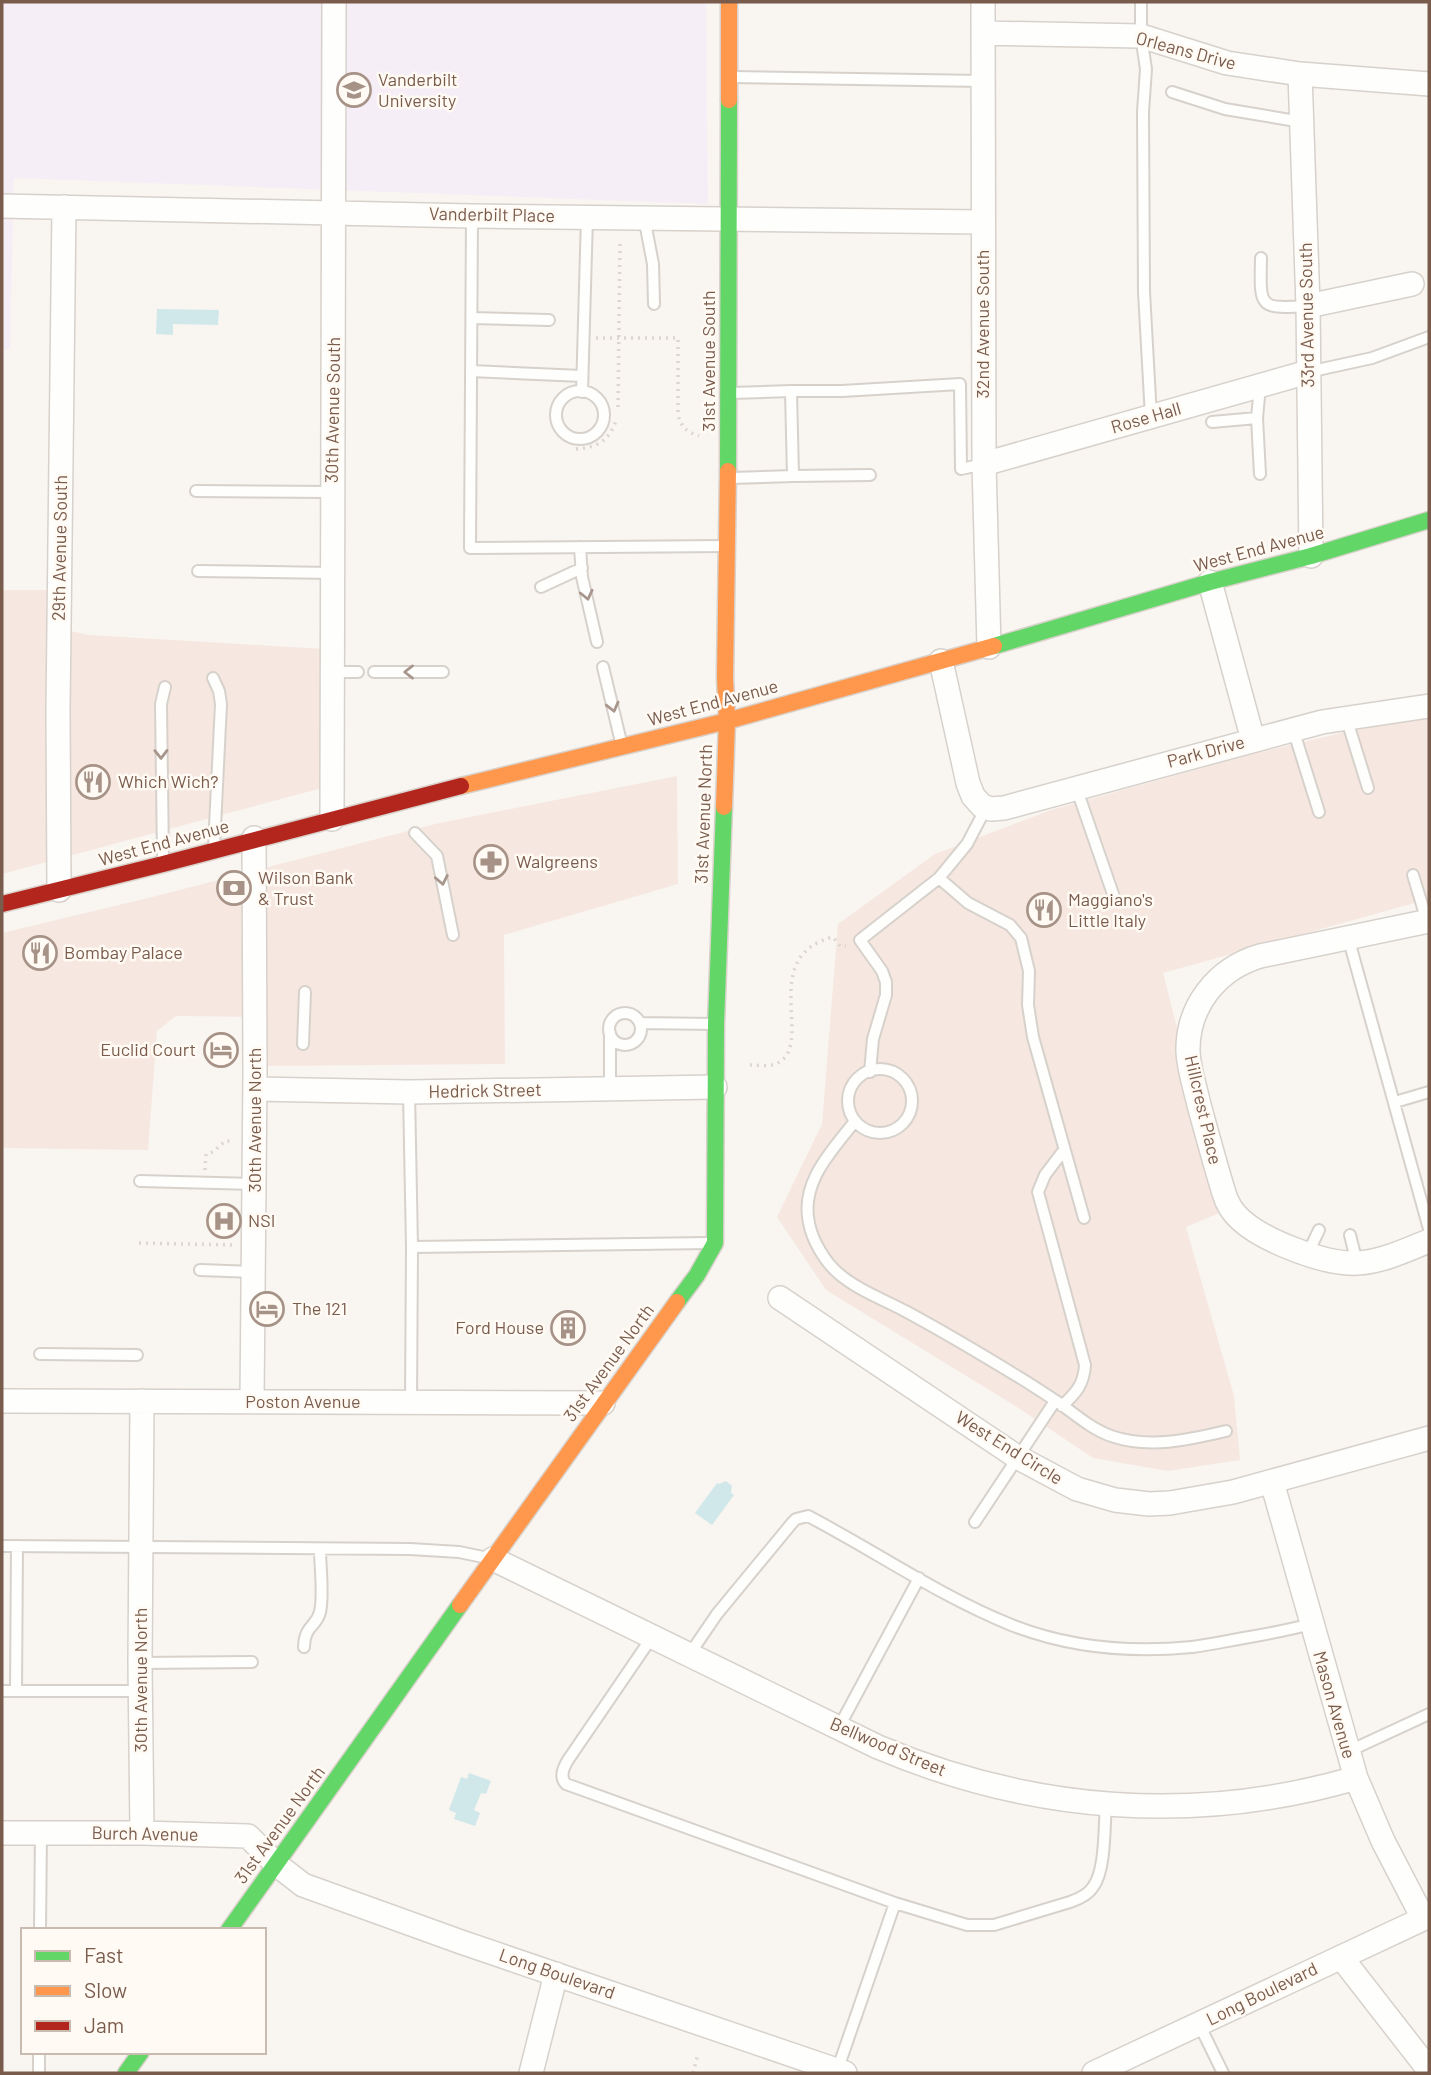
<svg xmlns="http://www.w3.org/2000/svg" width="1431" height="2075" font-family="Barlow,sans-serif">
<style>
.commercial{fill:#f6e8e1}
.education{fill:#f6eef6}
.water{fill:#d0e8ea}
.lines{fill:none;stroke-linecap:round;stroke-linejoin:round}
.lane-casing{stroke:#d7d1cb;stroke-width:14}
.street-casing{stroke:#d7d1cb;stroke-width:26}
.fast-casing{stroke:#d9d2cb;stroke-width:19}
.slow-casing{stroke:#d9d2cb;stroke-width:19}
.jam-casing{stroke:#d9d2cb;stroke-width:19}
.path{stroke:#dcd5d0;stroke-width:3.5;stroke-dasharray:2 5;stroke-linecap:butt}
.lane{stroke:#fefefd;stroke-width:10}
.street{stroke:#fefefd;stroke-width:23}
.fast{stroke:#63d668;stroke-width:16}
.slow{stroke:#ff974d;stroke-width:16}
.jam{stroke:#b3261e;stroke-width:16}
.oneway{stroke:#a8958b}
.labels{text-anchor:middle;stroke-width:5;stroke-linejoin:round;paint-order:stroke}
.street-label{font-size:18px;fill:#7a5c4d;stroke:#fffaf3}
.poi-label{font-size:18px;fill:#7a5c4d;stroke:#fffaf3;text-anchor:start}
</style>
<rect width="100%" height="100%" fill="#f9f5f0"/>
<path class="commercial" d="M2,590H51L52,627L89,635L325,649L322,788L2,874Z
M1429,712V899L1163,973L1224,1211L1186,1227L1234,1396L1240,1460L1168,1471L1093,1458L1017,1407L826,1290L777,1217L822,1124L838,924L935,854L1051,810L1249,755Z
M677,776L678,884L504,935L505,1064L266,1066L265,1017L176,1016L157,1031L148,1150L2,1148V933L152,897L435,824Z"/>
<path class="education" d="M2,2H706L708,204L14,178L10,349H2Z"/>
<path class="water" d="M157,309L219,310L218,325L173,324V335L156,334Z
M726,1481L732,1486L731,1493L734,1495L712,1525L695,1513L717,1483L719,1484Z
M469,1773L491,1781L486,1794L481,1793L474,1810L480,1813L475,1826L454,1819L456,1813L449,1810L461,1777L467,1779Z"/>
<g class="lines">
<g class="lane-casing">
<path id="lane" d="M1141,2V36L1146,69L1143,112L1144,292L1151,417
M732,77L983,81
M1172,92L1225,109L1302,122
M472,216L470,548L726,546
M644,217L653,264L654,304
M1261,258C1260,308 1258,309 1308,306
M472,318L549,320
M471,371L582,376
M1308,372L1372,358L1429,337
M556 415a24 24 0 1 1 48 0a24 24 0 1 1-48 0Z
M582,392L587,217
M731,393L791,391
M1212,422L1257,418
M1260,474L1257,418L1260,386
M793,476L870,475
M731,478L793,476L791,391H842L960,384L961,469L984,464
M196,491L333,492
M580,547L582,577L597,642
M198,571L332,573
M541,587L582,568
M603,667L621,742
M332,672H358
M374,672H443
M213,678L219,691L221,704L214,847
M1346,717L1368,788
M1293,729L1319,812
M1076,787L1114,897
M415,833L437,856L453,935
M163,858L161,704L165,687
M1413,875L1427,921
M939,878L968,903L1010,925L1021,938L1029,971L1028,1005L1033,1037L1084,1218
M1348,937L1429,1229
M609 1029a16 16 0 1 1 32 0a16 16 0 1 1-32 0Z
M640,1023L714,1024
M610,1033V1088
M303,1044L305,992
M848 1101a32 32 0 1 1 64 0a32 32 0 1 1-64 0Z
M870,1072L873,1039L886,995V982L882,971L860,940L939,878L967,844L986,808
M409,1092L412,1247L411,1403
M1395,1102L1429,1092
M855,1121C832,1151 800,1182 809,1223C812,1240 825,1262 838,1273C857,1290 885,1300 907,1312C944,1332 981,1354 1017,1376C1032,1385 1047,1395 1062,1405C1077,1416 1092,1429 1111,1436C1149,1449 1188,1440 1226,1431
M140,1181L254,1184
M1350,1235L1357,1263
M412,1247L709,1243
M1307,1255L1319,1230
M200,1270L254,1272
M40,1354L137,1355
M1062,1406C1076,1393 1084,1384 1085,1365L1038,1192L1045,1175L1064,1150
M975,1522L1055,1401
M2,1546L410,1549L459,1552L488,1558
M652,1637L568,1760C563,1768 559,1777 566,1784L895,1903L967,1925H994L1070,1902C1079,1899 1088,1895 1093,1887C1106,1870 1104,1826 1106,1804
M304,1647C305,1624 316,1628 320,1612C324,1596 320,1566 320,1549
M689,1655L717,1614L792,1523L796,1519L808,1516C875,1551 938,1595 1009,1624C1066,1647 1130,1653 1192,1647C1209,1645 1227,1641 1244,1638C1267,1634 1289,1630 1311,1624
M140,1663L252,1662
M2,1691H140
M16,1691L17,1546
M839,1727L919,1578
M1347,1752L1429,1714
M40,1930L41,1833
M1199,2024L1223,2073
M837,2071L895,1903
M39,2073V2052"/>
</g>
<g class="street-casing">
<path id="street" d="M983,2L984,464L989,647
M983,33L1141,36L1227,63L1300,74L1429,84
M1300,74L1308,306L1311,556
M2,206L472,216L983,222
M1308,306L1412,284
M984,464L1308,372
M1210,582L1253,740
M941,661L968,783L973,796L982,806L991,809L1004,808L1322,722L1429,706
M332,819L334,2
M59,890L58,710L64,207
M1429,921L1260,956C1217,969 1187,1006 1188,1052C1189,1070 1195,1087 1199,1105C1207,1134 1215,1164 1224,1193C1227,1204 1232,1212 1241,1220C1264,1241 1326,1265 1357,1263C1382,1262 1406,1250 1429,1241
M255,1089L409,1092L715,1087
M780,1298L1017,1457L1077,1489L1115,1500L1149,1504L1170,1503L1233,1492L1429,1438
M2,1401L603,1403
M252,1401L255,1073L254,838
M1272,1482L1356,1778L1383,1841L1423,1918
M493,1559L878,1747C1032,1812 1195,1825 1356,1778
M2,1833H142L248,1836L276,1864L303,1885L461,1942L845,2073
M142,1833L140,1663L142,1401
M1341,1957L1429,2070
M531,2073L556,1974
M1094,2073L1429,1916"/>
</g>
<g class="fast-casing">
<path id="fast" d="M728,471L729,100
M994,646L1210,582L1311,556L1429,520
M677,1302L697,1275L715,1243L716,1024L724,807
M229,1930L460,1605
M126,2073L141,2052"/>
</g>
<g class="slow-casing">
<path id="slow" d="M729,100V2
M461,786L727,721L994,646
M724,807L727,721L725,677L728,471
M460,1605L677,1302"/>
</g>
<g class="jam-casing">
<path id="jam" d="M2,904L163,864L461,786"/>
</g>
<path class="path" d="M596,338H678V414C681,427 687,432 699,436
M618,407L620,239
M576,449C599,447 609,441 617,418
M750,1065C760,1065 772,1068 781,1061C812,1038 759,956 833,937L840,946H846
M205,1170L206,1154L213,1152L225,1141H233
M139,1243L234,1245
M693,2073L698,2054"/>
<use href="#lane" class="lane"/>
<use href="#street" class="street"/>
<use href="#fast" class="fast"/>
<use href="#slow" class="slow"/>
<use href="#jam" class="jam"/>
</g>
<defs><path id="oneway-chevron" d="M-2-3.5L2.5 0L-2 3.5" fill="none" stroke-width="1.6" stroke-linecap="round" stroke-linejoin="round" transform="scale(1.75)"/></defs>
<g class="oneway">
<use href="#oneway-chevron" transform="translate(587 595) rotate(77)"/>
<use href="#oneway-chevron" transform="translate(409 672) rotate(-180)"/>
<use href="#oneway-chevron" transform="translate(613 707) rotate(76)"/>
<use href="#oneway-chevron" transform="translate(161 754) rotate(89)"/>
<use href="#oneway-chevron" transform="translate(442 880) rotate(79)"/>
</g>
<defs>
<g id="university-ring" transform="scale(1.75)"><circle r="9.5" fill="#fffaf3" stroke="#a69286" stroke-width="1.5"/><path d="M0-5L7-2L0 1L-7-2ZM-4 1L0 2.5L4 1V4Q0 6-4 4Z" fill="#a69286"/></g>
<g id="restaurant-ring" transform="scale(1.75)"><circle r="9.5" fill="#fffaf3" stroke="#a69286" stroke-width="1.5"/><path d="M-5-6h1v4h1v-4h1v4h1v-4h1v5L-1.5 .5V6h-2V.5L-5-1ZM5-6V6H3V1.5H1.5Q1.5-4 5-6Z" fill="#a69286"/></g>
<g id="pharmacy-ring" transform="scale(1.75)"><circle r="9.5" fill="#fffaf3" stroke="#a69286" stroke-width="1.5"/><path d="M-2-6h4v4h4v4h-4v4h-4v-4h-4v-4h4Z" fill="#a69286"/></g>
<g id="bank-ring" transform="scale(1.75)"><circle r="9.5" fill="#fffaf3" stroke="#a69286" stroke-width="1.5"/><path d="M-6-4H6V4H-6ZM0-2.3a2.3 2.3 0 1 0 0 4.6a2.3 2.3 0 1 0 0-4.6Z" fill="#a69286"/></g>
<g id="hotel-ring" transform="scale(1.75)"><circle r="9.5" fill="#fffaf3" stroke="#a69286" stroke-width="1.5"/><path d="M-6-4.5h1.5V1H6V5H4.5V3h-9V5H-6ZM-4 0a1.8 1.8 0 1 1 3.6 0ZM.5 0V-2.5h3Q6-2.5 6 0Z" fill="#a69286"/></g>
<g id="hospital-ring" transform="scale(1.75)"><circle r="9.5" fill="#fffaf3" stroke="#a69286" stroke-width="1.5"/><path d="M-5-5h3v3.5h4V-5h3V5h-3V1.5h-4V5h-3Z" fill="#a69286"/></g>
<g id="building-ring" transform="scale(1.75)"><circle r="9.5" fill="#fffaf3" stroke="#a69286" stroke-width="1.5"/><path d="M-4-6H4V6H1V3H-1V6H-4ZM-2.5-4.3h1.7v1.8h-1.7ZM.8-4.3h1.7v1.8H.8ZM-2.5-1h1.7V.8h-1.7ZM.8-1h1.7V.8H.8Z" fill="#a69286"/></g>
</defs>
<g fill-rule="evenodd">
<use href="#university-ring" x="354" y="90"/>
<use href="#restaurant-ring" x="93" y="782"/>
<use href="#pharmacy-ring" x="491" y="862"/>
<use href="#bank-ring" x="234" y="888"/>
<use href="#restaurant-ring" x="1044" y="910"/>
<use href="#restaurant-ring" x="40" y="953"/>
<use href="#hotel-ring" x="221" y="1050"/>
<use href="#hospital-ring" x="224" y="1221"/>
<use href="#hotel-ring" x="267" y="1309"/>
<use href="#building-ring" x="568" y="1328"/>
</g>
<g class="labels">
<g class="street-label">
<text transform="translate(1186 51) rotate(15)" y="6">Orleans Drive</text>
<text transform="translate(492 215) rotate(1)" y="6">Vanderbilt Place</text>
<text transform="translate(1307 315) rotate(-91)" y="6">33rd Avenue South</text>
<text transform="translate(983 324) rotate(-90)" y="6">32nd Avenue South</text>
<text transform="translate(709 361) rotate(-90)" y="6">31st Avenue South</text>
<text transform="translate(333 410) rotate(-89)" y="6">30th Avenue South</text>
<text transform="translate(1146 418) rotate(-16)" y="6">Rose Hall</text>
<text transform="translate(60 548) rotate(-89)" y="6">29th Avenue South</text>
<text transform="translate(1259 549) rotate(-15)" y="6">West End Avenue</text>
<text transform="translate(713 703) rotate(-15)" y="6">West End Avenue</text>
<text transform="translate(1206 752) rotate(-15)" y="6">Park Drive</text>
<text transform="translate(704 814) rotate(-88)" y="6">31st Avenue North</text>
<text transform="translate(164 843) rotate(-15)" y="6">West End Avenue</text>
<text transform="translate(485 1091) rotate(-1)" y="6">Hedrick Street</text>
<text transform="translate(1203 1110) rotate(77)" y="6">Hillcrest Place</text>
<text transform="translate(255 1120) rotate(-90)" y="6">30th Avenue North</text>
<text transform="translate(609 1363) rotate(-54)" y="6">31st Avenue North</text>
<text x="303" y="1408">Poston Avenue</text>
<text transform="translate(1009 1448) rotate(32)" y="6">West End Circle</text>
<text transform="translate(141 1680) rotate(-90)" y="6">30th Avenue North</text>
<text transform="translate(1334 1705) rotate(74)" y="6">Mason Avenue</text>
<text transform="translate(888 1747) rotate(23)" y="6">Bellwood Street</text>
<text transform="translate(280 1825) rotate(-54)" y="6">31st Avenue North</text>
<text transform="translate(145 1834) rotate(1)" y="6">Burch Avenue</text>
<text transform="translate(557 1974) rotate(19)" y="6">Long Boulevard</text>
<text transform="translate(1262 1994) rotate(-26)" y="6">Long Boulevard</text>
</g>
<g class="poi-label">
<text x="378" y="86">Vanderbilt<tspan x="378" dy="21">University</tspan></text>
<text x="118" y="788">Which Wich?</text>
<text x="516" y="868">Walgreens</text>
<text x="258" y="884">Wilson Bank<tspan x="258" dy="21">&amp; Trust</tspan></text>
<text x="1068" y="906">Maggiano's<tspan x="1068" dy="21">Little Italy</tspan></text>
<text x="64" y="959">Bombay Palace</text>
<text x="196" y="1056" text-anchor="end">Euclid Court</text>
<text x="248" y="1227">NSI</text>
<text x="292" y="1315">The 121</text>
<text x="544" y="1334" text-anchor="end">Ford House</text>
</g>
</g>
<rect width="1431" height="2075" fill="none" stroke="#7a5c4d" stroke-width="7"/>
<rect x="21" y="1928" width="245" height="126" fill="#fffaf3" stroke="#cabbb1" stroke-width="2"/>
<rect x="35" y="1951" width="35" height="10" fill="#63d668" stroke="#cabbb1" stroke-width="2"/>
<text x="84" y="1963" font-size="21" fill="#7a5c4d">Fast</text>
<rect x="35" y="1986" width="35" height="10" fill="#ff974d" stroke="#cabbb1" stroke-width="2"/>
<text x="84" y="1998" font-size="21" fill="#7a5c4d">Slow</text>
<rect x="35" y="2021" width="35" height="10" fill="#b3261e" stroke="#cabbb1" stroke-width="2"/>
<text x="84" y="2033" font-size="21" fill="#7a5c4d">Jam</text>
</svg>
